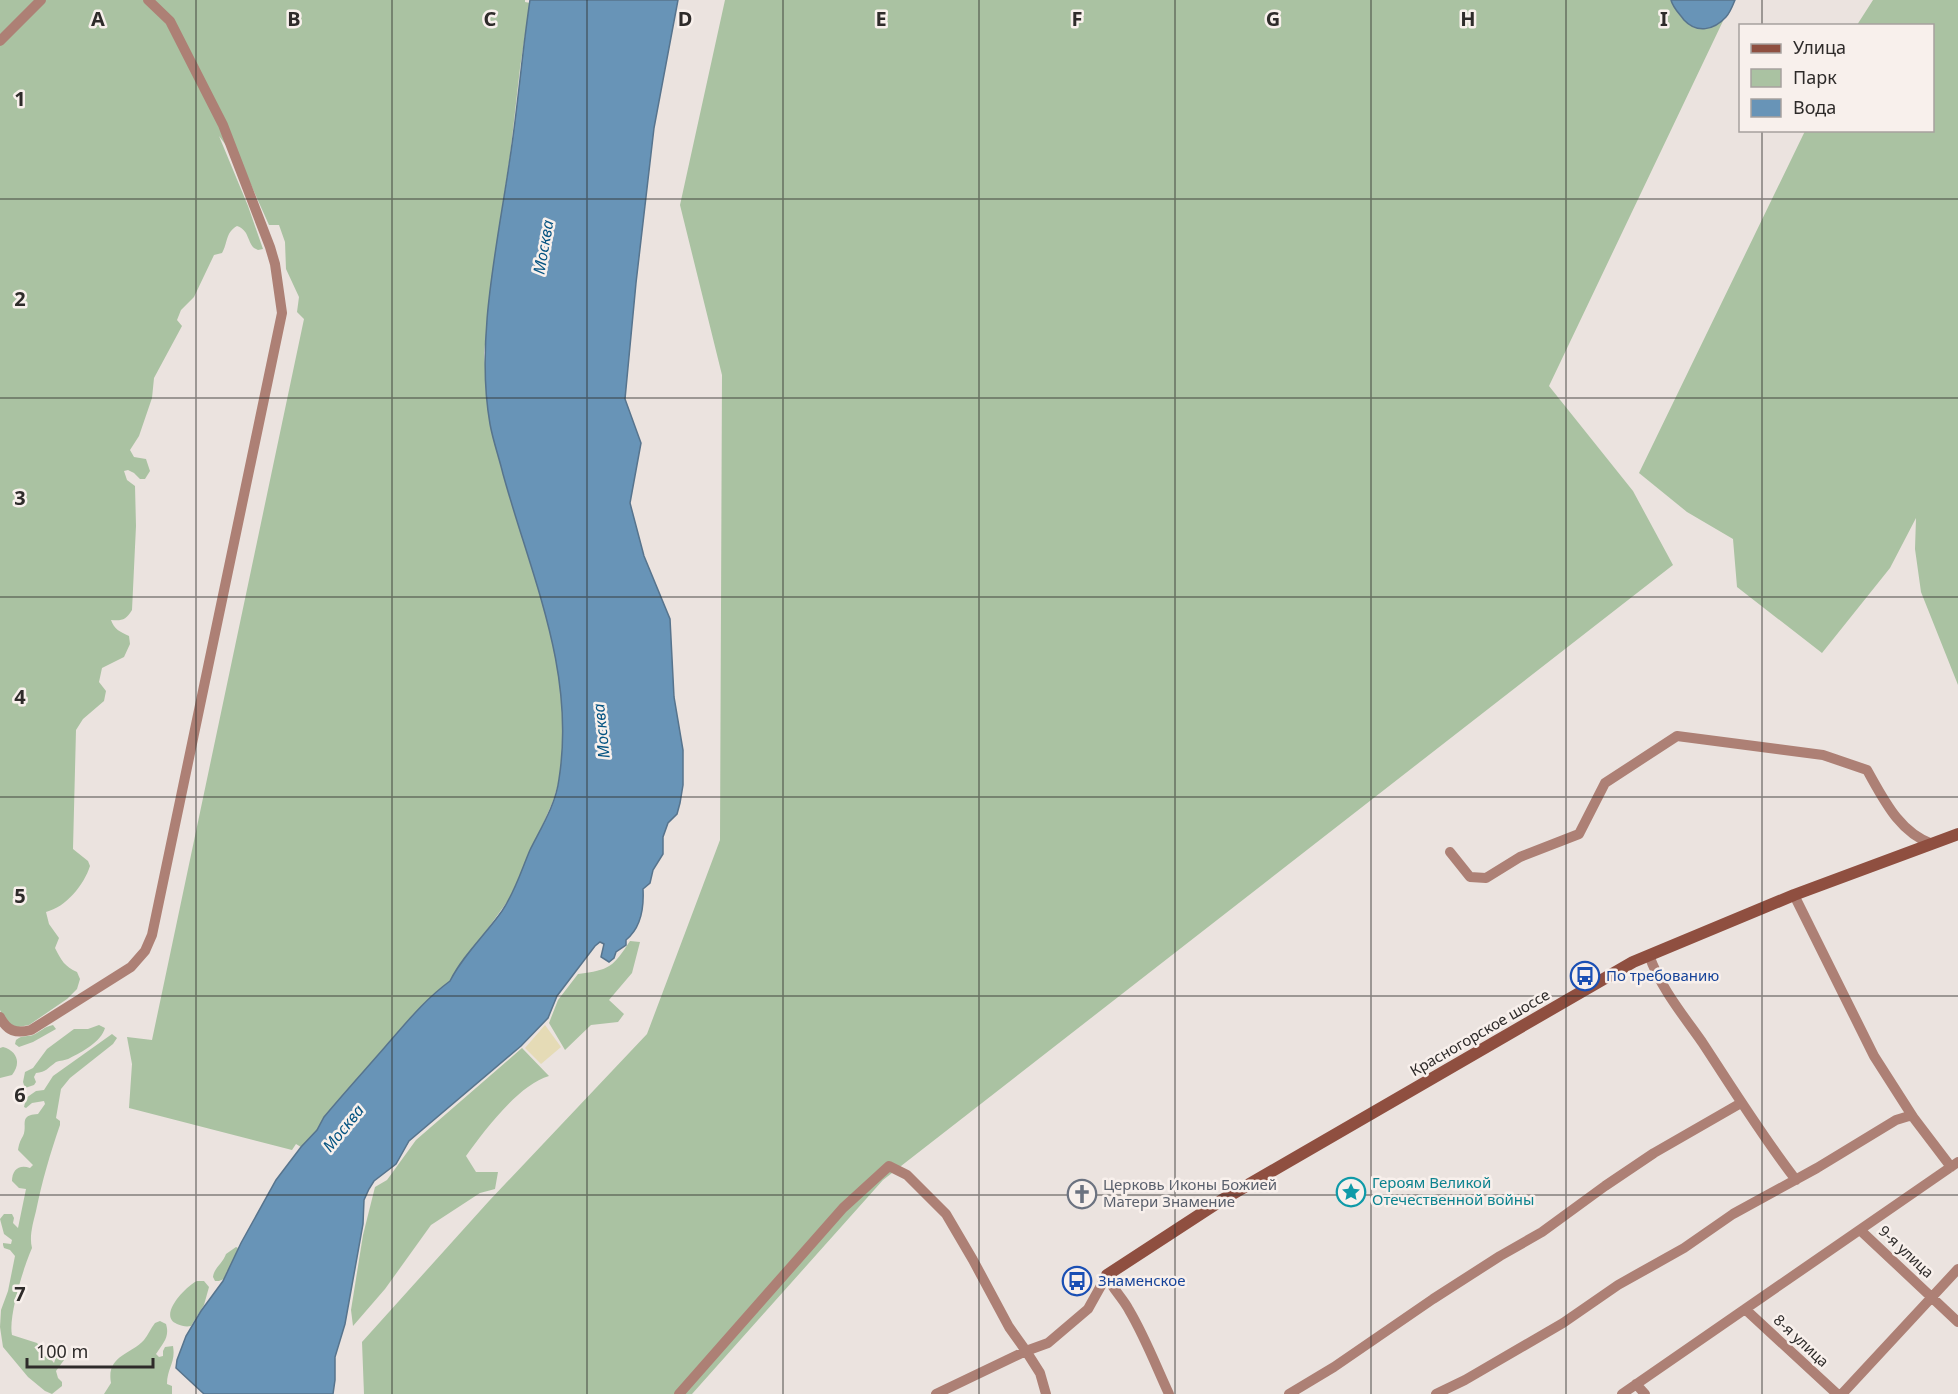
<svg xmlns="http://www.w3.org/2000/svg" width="1958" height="1394" font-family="'Noto Sans',sans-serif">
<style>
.green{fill:#aac2a2}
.sand{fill:#e5dbb6}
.water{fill:#6894b7;stroke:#57748d;stroke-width:1.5}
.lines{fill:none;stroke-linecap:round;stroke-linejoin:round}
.street{stroke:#ad8075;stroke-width:10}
.secondary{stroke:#8f4f40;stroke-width:12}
.grid{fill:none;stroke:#2e2b2a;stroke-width:1.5;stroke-opacity:0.55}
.labels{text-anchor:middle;stroke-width:5;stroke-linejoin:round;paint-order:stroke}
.transit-label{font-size:15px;fill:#164399;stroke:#f8f0ec;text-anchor:start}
.street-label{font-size:15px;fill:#2e2b2a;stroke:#f8f0ec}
.culture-label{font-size:15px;fill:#0d838f;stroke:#f8f0ec;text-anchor:start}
.worship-label{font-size:15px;fill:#5b616d;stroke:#f8f0ec;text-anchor:start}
.water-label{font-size:16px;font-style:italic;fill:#065482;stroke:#f8f0ec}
.grid-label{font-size:20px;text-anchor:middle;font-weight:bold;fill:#2e2b2a;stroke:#f8f0ec;stroke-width:5;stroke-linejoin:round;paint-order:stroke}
</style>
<rect width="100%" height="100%" fill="#ebe3df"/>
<path class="green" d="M0,0H525V2L530,3L520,68L510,156L498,235L484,353L490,424L511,500L550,627L562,689L565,731L559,781L553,801L512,895L450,981C423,1001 407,1022 385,1047C365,1070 344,1093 324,1117L317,1130L301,1147L296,1144L292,1150L129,1108L132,1064L127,1037L152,1040L304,319L297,312L299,297L286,269L285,242L279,225H269L244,169L219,136L248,206L263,249L258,250L254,248C247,241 249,230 237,226C225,233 228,243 222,253L214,255L194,297L181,310L177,320L182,326L154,378L152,398L139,436L130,450L134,457L146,459L150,471L145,479H140L134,473L128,470L124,471L127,480L135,486L136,526L132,610C126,620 122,621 111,620C114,629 120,632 129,636L130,644L124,657L102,668L99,682L106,691L104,701L83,719L76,730L73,849L88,861L90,866C84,885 66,907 46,912L49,924L59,938L55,948C61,960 65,967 77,972L80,979L77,989L67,999L29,1025L13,1028L5,1022L0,1010Z
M725,0H1733L1549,386L1633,491L1673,565L883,1180L692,1394H364L362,1342L489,1201L647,1034L720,840L722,375L680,205Z
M1873,0H1958V685L1921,592L1915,549L1916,518L1890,568L1822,653L1737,587L1733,539L1687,512L1639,473L1805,131L1932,130V26L1857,25Z
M630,941L640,942L632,973L609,1000L624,1014L618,1022L591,1025L565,1050L549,1023L558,1000L578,974C610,970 613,967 630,941Z
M53,1025L56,1029L33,1042L19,1047L15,1044L16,1040C23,1034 28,1038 35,1034C43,1030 42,1028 53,1025Z
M99,1025L105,1028C101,1042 82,1052 70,1058C65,1061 60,1060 56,1062C48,1068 46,1072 36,1073L34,1077L36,1082L34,1085L25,1088L23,1082L25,1072L33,1068L47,1049L74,1029H88Z
M112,1034L117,1038L113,1044L70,1078L61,1089L56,1118L60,1121V1125C50,1154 42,1181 36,1211C33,1223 29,1237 32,1248C24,1266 8,1317 12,1335L37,1343L42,1349L41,1355L50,1358L54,1363L57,1354L64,1357V1360L56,1371L58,1378L62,1382V1386L52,1394L45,1391L28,1377L3,1347L0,1327L1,1310L8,1291L15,1256L10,1250L4,1248L3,1245V1243L11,1244L12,1240L4,1234L0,1219L4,1214H12L14,1218L13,1223L18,1228L26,1189L19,1188L12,1181C12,1170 19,1164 30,1168L33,1165L18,1150C19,1144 20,1141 23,1136C28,1125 18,1115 38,1114L45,1104L44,1101L32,1103L26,1108L24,1107L26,1098L36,1091L44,1090L53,1076Z
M3,1047C18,1051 21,1064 12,1075L0,1078V1048Z
M522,1048L549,1076C518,1085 484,1131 466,1156L476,1172H498L495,1189L480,1193L431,1225L385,1289L353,1326L351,1310L363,1235L375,1187L387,1180L416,1140Z
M236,1247L238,1248L231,1269L227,1271L224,1279L219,1281H215L213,1277C214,1268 223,1263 226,1254Z
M197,1281H204L209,1287L204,1305L191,1326C186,1327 182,1326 177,1324C157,1316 186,1286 197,1281Z
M160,1321L166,1324C170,1337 163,1343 156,1354L159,1357L163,1356V1351L165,1347L173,1346C176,1363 167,1368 167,1384L172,1386V1394H104L111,1383C106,1356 130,1355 144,1340C148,1335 151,1328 155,1323Z"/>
<path class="sand" d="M545,1025L561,1047L541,1064L525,1048Z"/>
<path class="water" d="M530,0H678L654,128L636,283L625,399L641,443L630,503L644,556L670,619L674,697L683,750V785L680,803L677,814L668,823L663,837V854L653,870L650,883L643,889C644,907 641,928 626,940V945L616,952L614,958L609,962L601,957L604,944L600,942L595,946L557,996L548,1018L521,1046L409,1141L396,1164L374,1181L369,1189L364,1200L363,1224L345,1324L335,1357V1380L333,1394H204L176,1368L177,1360L186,1336L201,1311L223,1281L241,1243L276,1180L301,1147L317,1130L324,1117C344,1093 365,1070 385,1047C407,1022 423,1001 450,981C463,955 486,934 502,911C515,892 521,871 530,850C541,828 556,804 559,779C576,671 531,576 503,474C499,457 493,441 490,424C475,340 498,242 510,158C518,106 522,53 530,0Z
M1671,0H1735C1733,5 1730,13 1726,17C1714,30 1697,34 1684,20C1679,13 1673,8 1671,0Z"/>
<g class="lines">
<path class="street" d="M0,41L41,0
M1450,852L1470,877L1486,878L1520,857L1579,834L1605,783L1677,736L1823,755L1867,770C1884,800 1899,832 1932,844
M1794,895L1874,1056L1913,1117
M1649,955C1660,987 1683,1015 1702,1042C1733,1089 1762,1136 1796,1180
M0,1017C7,1031 16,1034 31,1030L131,967L145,951L152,935L282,313L275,264L270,247L223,125L170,21L148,0
M1860,1230L1958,1322
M1107,1275C1112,1289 1122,1297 1129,1310C1145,1337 1156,1366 1169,1394
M1745,1309L1837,1394
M1636,1384L1645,1394
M679,1394L843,1208L889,1166L907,1175L946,1214L973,1260L1009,1327L1026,1351L1048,1343L1088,1309L1107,1275
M936,1394L1026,1351L1040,1373L1046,1394
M1289,1394L1334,1367L1433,1299L1500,1256L1542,1232L1605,1186L1654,1153L1741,1103
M1436,1394L1465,1380L1563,1323L1618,1285L1684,1248L1733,1214L1817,1168L1896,1120L1909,1116L1913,1117L1951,1167
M1622,1394L1958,1162
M1842,1394L1958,1269"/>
<path class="secondary" d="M1107,1275L1222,1200L1633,962L1794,895L1958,834"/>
</g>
<path class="grid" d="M196,0V1394M392,0V1394M587,0V1394M783,0V1394M979,0V1394M1175,0V1394M1371,0V1394M1566,0V1394M1762,0V26M1762,130V1394M0,199H1958M0,398H1958M0,597H1958M0,797H1958M0,996H1958M0,1195H1958"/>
<defs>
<g id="bus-ring" transform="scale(1.5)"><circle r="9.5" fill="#f8f0ec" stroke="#1a4fb4" stroke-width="1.5"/><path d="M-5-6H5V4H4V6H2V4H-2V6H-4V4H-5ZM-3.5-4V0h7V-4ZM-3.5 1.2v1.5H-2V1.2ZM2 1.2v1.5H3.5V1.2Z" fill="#1a4fb4"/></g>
<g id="sight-ring" transform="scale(1.5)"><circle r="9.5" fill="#f8f0ec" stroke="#0f9aa8" stroke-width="1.5"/><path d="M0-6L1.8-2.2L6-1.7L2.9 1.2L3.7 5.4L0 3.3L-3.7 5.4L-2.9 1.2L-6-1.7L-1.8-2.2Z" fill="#0f9aa8"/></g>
<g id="church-ring" transform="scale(1.5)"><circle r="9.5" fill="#f8f0ec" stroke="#6b7280" stroke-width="1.5"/><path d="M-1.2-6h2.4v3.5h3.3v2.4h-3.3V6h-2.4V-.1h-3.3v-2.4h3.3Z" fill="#6b7280"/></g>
</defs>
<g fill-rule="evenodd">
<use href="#bus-ring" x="1585" y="976"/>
<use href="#sight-ring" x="1351" y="1192"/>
<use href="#church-ring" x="1082" y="1194"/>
<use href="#bus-ring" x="1077" y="1281"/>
</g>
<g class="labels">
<g class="transit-label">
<text x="1606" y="981">По требованию</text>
<text x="1098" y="1286">Знаменское</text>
</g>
<g class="street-label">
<text transform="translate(1480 1033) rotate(-30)" y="5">Красногорское шоссе</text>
<text transform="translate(1906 1252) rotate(43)" y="5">9-я улица</text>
<text transform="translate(1801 1341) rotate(43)" y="5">8-я улица</text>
</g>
<g class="culture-label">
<text x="1372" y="1188">Героям Великой<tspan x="1372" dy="17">Отечественной войны</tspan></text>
</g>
<g class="worship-label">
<text x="1103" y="1190">Церковь Иконы Божией<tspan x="1103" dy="17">Матери Знамение</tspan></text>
</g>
<g class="water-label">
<text transform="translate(543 247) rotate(-80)" y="6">Москва</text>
<text transform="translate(601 731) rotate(-96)" y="6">Москва</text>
<text transform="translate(343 1128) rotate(-51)" y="6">Москва</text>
</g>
</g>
<g class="grid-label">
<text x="98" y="26">A</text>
<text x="294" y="26">B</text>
<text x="490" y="26">C</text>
<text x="685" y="26">D</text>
<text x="881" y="26">E</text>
<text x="1077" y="26">F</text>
<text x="1273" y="26">G</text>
<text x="1468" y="26">H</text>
<text x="1664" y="26">I</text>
<text x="20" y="106">1</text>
<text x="20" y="306">2</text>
<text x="20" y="505">3</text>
<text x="20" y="704">4</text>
<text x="20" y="903">5</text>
<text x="20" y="1102">6</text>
<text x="20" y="1301">7</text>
</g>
<rect x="1739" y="24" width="195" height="108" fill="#f8f0ec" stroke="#a7a19e" stroke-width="1.5"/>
<rect x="1751" y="44" width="30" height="9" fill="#8f4f40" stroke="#a7a19e" stroke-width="1.5"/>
<text x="1793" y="54" font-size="18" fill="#2e2b2a">Улица</text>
<rect x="1751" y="69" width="30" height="18" fill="#aac2a2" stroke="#a7a19e" stroke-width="1.5"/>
<text x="1793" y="84" font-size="18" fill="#2e2b2a">Парк</text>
<rect x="1751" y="99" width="30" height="18" fill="#6894b7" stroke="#a7a19e" stroke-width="1.5"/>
<text x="1793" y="114" font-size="18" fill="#2e2b2a">Вода</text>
<path d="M27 1358v9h126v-9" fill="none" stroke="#2e2b2a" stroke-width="3"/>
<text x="36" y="1358" font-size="18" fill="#2e2b2a" stroke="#f8f0ec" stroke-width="4.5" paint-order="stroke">100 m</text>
</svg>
